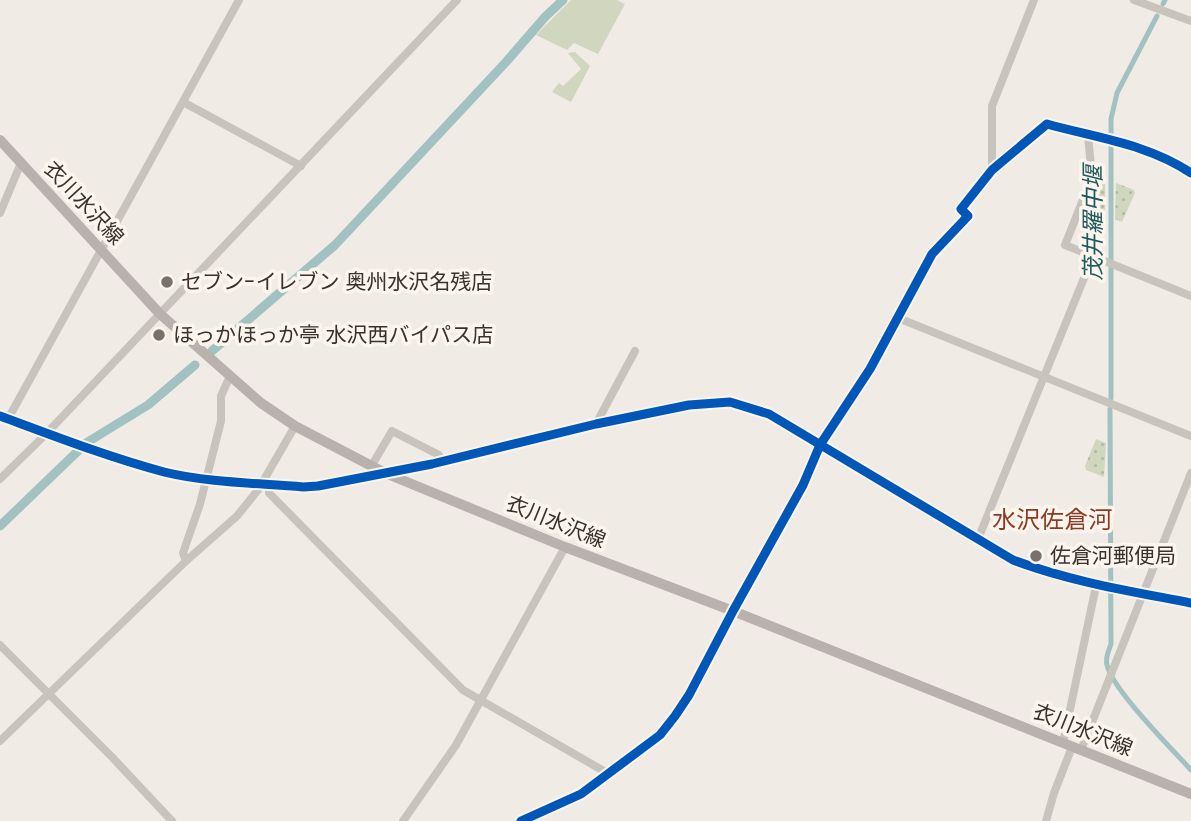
<svg xmlns="http://www.w3.org/2000/svg" width="1191" height="821" font-family="Poppins,'Noto Sans JP',sans-serif">
<style>
.green{fill:#d1d6bf}
.park{fill:url(#park-dots)}
.lines{fill:none;stroke-linecap:round;stroke-linejoin:round}
.canal{stroke:#a1c2c1;stroke-width:5}
.river{stroke:#a1c2c1;stroke-width:9}
.minor{stroke:#c9c3be;stroke-width:8}
.major{stroke:#b8b1ad;stroke-width:10}
.cycleway-casing{stroke:#fbf5ee;stroke-width:13}
.cycleway{stroke:#0057b8;stroke-width:9}
.poi-dot{fill:#7a716c;stroke:#fbf5ee;stroke-width:2.5}
.labels{text-anchor:middle;stroke-width:7;stroke-linejoin:round;paint-order:stroke}
.street-label{font-size:21px;fill:#3b302b;stroke:#fbf5ee}
.poi-label{font-size:21px;fill:#3b302b;stroke:#fbf5ee;text-anchor:start}
.water-label{font-size:23px;font-style:italic;fill:#1f5a5e;stroke:#fbf5ee}
.quarter-label{font-size:24px;fill:#8c3b22;stroke:#fbf5ee}
</style>
<defs>
<pattern id="park-dots" width="8" height="8" patternUnits="userSpaceOnUse" patternTransform="scale(1.75)"><rect width="8" height="8" fill="#d1d6bf"/><path d="M2 2h.1M6 6h.1" fill="none" stroke="#b4b8a4" stroke-width="1.8" stroke-linecap="round"/></pattern>
</defs>
<rect width="100%" height="100%" fill="#f0ebe5"/>
<path class="green" d="M571,0H617L625,4L598,54L574,43L567,50L536,35Z
M575,52L590,66L571,102L552,92L559,83L563,86L581,69L568,53Z"/>
<path class="park" d="M1094,179L1105,180V219L1081,210Z
M1116,183L1134,190L1135,193L1122,222L1115,219Z
M1096,439L1106,443L1104,477L1086,470L1085,466Z"/>
<g class="lines">
<path class="canal" d="M1163,4L1165,0
M1111,398V119L1117,93L1157,16
M1110,409L1111,644C1109,650 1105,658 1107,665C1112,689 1172,749 1191,770"/>
<path class="river" d="M212,351L335,245L506,62L545,17L563,0
M86,443L148,405L195,365
M0,526L80,449"/>
<path class="minor" d="M1134,0L1191,21
M183,102L301,166
M1088,135L1092,177L1065,245L1191,296
M992,170V106L1034,0
M0,213L21,163
M898,318L1191,436
M0,416C54,436 108,457 164,472C209,483 258,483 303,487L318,486L432,464L596,424L689,405L730,402L769,414L1013,560C1072,582 1130,591 1191,603
M8,419L239,0
M596,424L635,351
M372,465L392,431L439,455L441,462
M0,479L46,434L457,0
M269,485V493L463,690L609,774
M978,539L1093,256
M186,561L183,553L200,504L221,421V396L230,376
M0,645L111,756L172,821
M0,741L186,561L237,516L258,490L295,426
M1063,743L1096,586
M1081,750L1191,473
M403,821L456,745L565,547
M521,821L581,794L660,735L675,716L689,695L733,611L803,485L820,445L870,369L932,254L968,216L961,209L992,170L1047,124C1097,138 1148,144 1191,173
M1046,821L1054,793L1072,747"/>
<path class="major" d="M0,140L160,314L261,403L295,426L385,473L565,547L733,611L1191,794"/>
<g class="cycleway-casing">
<path id="cycleway" d="M0,416C54,436 108,457 164,472C209,483 258,483 303,487L318,486L432,464L596,424L689,405L730,402L769,414L1013,560C1072,582 1130,591 1191,603
M521,821L581,794L660,735L675,716L689,695L733,611L803,485L820,445L870,369L932,254L968,216L961,209L992,170L1047,124C1097,138 1148,144 1191,173"/>
</g>
<use href="#cycleway" class="cycleway"/>
</g>
<g class="poi-dot">
<circle cx="167" cy="282" r="7"/>
<circle cx="159" cy="335" r="7"/>
<circle cx="1036" cy="556" r="7"/>
</g>
<g class="labels">
<g class="street-label">
<text transform="translate(84 203) rotate(47)" y="7">衣川水沢線</text>
<text transform="translate(556 522) rotate(22)" y="7">衣川水沢線</text>
<text transform="translate(1083 730) rotate(22)" y="7">衣川水沢線</text>
</g>
<g class="poi-label">
<text x="181" y="289">セブン-イレブン 奥州水沢名残店</text>
<text x="173" y="342">ほっかほっか亭 水沢西バイパス店</text>
<text x="1050" y="563">佐倉河郵便局</text>
</g>
<g class="water-label">
<text transform="translate(1093 223) rotate(-90)" y="8">茂井羅中堰</text>
</g>
<g class="quarter-label">
<text x="1052" y="528">水沢佐倉河</text>
</g>
</g>
</svg>
